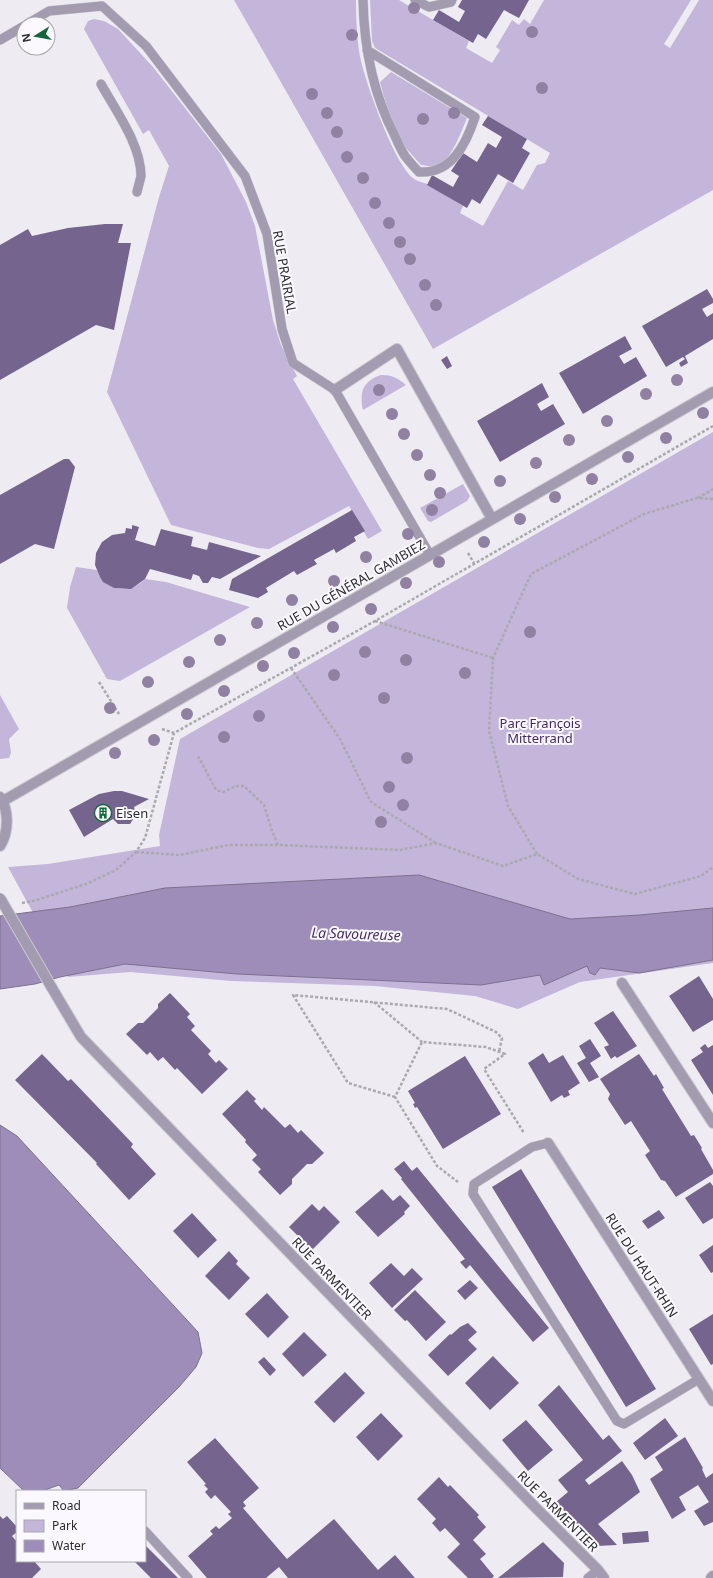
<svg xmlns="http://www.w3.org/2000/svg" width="713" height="1578" font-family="'Noto Sans',sans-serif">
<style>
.green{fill:#c4b5db}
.water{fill:#9e8db8;stroke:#7c708f}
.building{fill:#75648d}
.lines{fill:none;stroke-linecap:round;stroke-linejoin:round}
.lane-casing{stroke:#cbc9cf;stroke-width:10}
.street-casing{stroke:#cbc9cf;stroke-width:12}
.path{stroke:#aaa9ae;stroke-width:2.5;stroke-dasharray:3 2;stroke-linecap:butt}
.lane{stroke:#a39baf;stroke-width:9}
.street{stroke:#a39baf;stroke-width:10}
.street-bridge-casing{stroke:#cbc9cf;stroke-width:12;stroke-linecap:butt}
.street-bridge{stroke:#a39baf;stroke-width:10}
.tree{fill:#9081a2}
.labels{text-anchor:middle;stroke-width:4;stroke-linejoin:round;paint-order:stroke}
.street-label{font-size:13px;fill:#2c2c2e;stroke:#fbf9ff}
.park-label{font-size:13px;fill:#432960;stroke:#fbf9ff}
.poi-label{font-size:13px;fill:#2c2c2e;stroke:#fbf9ff;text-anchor:start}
.water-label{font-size:14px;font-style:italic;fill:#462c63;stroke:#fbf9ff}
</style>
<rect width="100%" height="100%" fill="#eeecf2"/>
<path class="green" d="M234,0H356C356,17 357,45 361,61C367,86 394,163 413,178C416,181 422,182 427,184C439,191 451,199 463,206L460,213L483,226L508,181L523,190L537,165L545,163L550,153L375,48L372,41L370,0H399L469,41L466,48L492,63L500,50L496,47L512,20L519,25L524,19L530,24L544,0H691L664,44L670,48L699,0H713V190L433,349Z
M94,19L104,21L118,29L153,67L221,154L246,202L255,226L273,320L281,345L297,376L293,379L382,531L368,539L349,506L269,549L258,548L171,525L107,392L159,197L169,166L149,130L143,134L84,29L88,21Z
M391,72L467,118C462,130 452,158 440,164C434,167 428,166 421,165L405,147L387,108L380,82Z
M381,375C392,375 398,378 406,385L363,410C359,392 363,381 381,375Z
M713,432V963L580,982L518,1009L475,996L375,986L231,981L130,972L68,977L8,867L48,864L160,846L159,835L180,739Z
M463,484L470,496L467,501L431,522L428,521L420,508Z
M76,567L97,570C105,592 130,594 145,579L166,582L250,607L120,681L107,679L67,608L70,587Z
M0,695L19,729L9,739L11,753L9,758L0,759Z"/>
<path class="water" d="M419,875L570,919L640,915L713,908V960L639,973L600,968L595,975L590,973L587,966L544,985L540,975L481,985L237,974L125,964L60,977L35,984L0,989V916L70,907L165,888Z
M0,1125L17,1136L198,1332L202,1353L196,1367L179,1387L78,1488L64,1491L59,1485L42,1491H24L0,1468Z"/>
<path class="building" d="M462,0H529L519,18L504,10L486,39L478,34L473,43L433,20L439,10L459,22L465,11L458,7Z
M488,116L527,139L522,148L530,153L513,183L498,174L480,204L472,199L467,208L427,185L432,175L453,187L459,176L451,171L463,153L477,162L488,143L496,148L502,137L482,125Z
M105,224H123L118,243H131L114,330L96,325L0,380V245L28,229L32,236L68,228Z
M707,289L713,299V303L702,309L707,317L713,313V339L685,356L688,363L681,367L679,363L685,359L683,357L666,367L642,326Z
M625,336L632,349L619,356L624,364L636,357L647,376L583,414L559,373Z
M447,356L452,366L447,369L441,360Z
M542,383L549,397L537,404L541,411L553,404L565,424L500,462L477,421Z
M64,459H69L75,467L54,549L35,544L0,564V495Z
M352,510L365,531L354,537L356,541L336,553L334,549L314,560L317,564L297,575L294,571L266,588L268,592L258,598L229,590L232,579Z
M132,525L139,527L135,540L155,546L161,529L193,537L191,546L207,550L209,542L261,556L220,579L212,577L208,583H203L199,576L193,574L191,580L150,569L145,579L131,589L114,588L103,582L100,577L95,565L96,553L102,542L112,535L125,533L126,528L132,529Z
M114,791H122L149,799L134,807L136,815L130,824H118L113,819L84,837L69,810L99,794Z
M699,976L713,999V1020L693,1032L669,996Z
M170,993L190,1014L187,1017L195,1026L191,1030L211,1051L208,1054L216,1063L219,1060L228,1069L202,1094L177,1068L175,1070L163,1057L158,1061L150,1052L147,1055L126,1034L138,1023H143L158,1008V1004Z
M613,1011L637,1046L617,1058L615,1056L611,1059L604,1047L609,1045L594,1023Z
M590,1039L601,1056L590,1063L599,1077L589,1082L577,1063L586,1058L579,1046Z
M705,1044L708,1048L713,1045V1095L691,1060L703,1052L700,1048Z
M543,1053L549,1063L563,1055L580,1083L568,1091L570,1095L564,1098L562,1095L551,1102L528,1063Z
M42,1054L68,1081L71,1079L133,1144L131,1147L156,1174L129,1200L96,1164L97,1163L15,1080Z
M639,1054L654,1076L656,1074L664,1088L662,1089L691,1136L694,1135L702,1148L701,1149L713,1170V1174L676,1197L665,1181L661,1180L645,1155L650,1151L631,1121L625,1125L608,1099L610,1094L600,1079Z
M465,1056L501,1114L443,1149L417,1107L415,1108L413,1104L415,1103L408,1091Z
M247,1090L256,1099L254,1101L262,1110L264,1107L285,1128L290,1124L298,1133L301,1130L324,1153L312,1164H307L292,1179V1184L280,1195L258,1172L261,1169L252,1160L257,1155L245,1142L246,1140L222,1114Z
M404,1161L412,1171L417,1167L549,1328L533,1342L470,1265L466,1269L460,1262L465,1259L401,1179L402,1178L394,1169Z
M521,1169L656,1389L626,1407L492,1187Z
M710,1182L713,1186V1218L703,1224L685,1198Z
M382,1189L393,1201L400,1195L410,1206L404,1212L405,1214L378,1237L355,1212Z
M312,1204L319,1211L324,1206L340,1222L312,1250L289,1227Z
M659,1210L665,1218L648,1229L642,1221Z
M192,1213L217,1240L198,1258L173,1231Z
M713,1245V1272L711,1273L699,1255Z
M229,1251L238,1261L236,1264L250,1278L229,1300L205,1276Z
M391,1263L404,1276L412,1268L423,1279L392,1308L369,1283Z
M470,1280L478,1288L465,1300L457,1291Z
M415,1290L446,1322L426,1341L407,1320L405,1321L394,1310Z
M267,1293L289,1317L268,1338L245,1314Z
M713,1314V1364L711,1365L689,1329Z
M468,1323L477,1332L468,1340L477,1349L448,1376L428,1355L450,1334L451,1335L460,1327Z
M304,1332L327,1355L303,1377L282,1354Z
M493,1356L519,1383L490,1410L465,1383Z
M264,1357L276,1370L270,1376L258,1362Z
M345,1372L365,1393L334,1423L314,1402Z
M559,1385L603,1440L609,1435L622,1451L585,1480L589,1485L622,1461L632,1475L640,1492L598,1524L617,1545L597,1546L556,1502L568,1492L558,1480L583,1460L538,1405Z
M381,1413L403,1436L378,1461L356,1437Z
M665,1418L678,1436L645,1460L633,1443Z
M526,1420L553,1450L528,1471L502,1440Z
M685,1437L703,1468L702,1469L706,1478L713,1473V1522L704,1526L694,1511L709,1502L698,1485L679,1497L686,1510L672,1519L650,1479L663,1470L655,1457Z
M215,1438L259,1488L243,1502L246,1506L243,1508L287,1559L334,1519L378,1570L395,1555L415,1578H288L279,1567L266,1578H207L188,1556L213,1534L210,1531L216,1526L219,1529L232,1518L228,1514L231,1512L215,1495L211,1499L205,1492L208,1489L204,1485L206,1484L187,1462Z
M439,1477L448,1487L450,1485L479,1515L477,1517L486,1527L473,1540L486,1554L480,1559L494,1576L492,1578H468L447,1557L460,1544L445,1528L440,1532L432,1523L436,1519L417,1499Z
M0,1516L3,1519L7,1516L17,1527V1532L12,1536L17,1542V1561H34L41,1569L32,1578H0Z
M648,1531L649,1542L623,1544L622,1533Z
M543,1542L564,1563L563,1577L498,1578Z
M145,1545L178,1578H151L134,1561H145Z"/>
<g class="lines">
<g class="lane-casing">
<path id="lane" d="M363,0C364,48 373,94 395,136C398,143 401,150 405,156C409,161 414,167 419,172C452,174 466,144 475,117L367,50
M415,0L429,7L451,2L452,0
M27,24L49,11L102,6L146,46L245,176L267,234L282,329L293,363L335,390L430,555
M0,40L24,26
M101,84C116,111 141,145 141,176C140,181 138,187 137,192
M548,1143L532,1147L474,1184L473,1194L617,1421L624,1424L699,1379
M145,1531L188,1578
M588,1578L598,1570"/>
</g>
<g class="street-casing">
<path id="street" d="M335,390L397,349L492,519
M0,797C9,810 9,832 0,846
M3,801L713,392
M622,983L713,1123
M52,988L81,1037L535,1507L598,1570L604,1578
M548,1143L713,1401
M711,1578L713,1576"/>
</g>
<path class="path" d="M698,498L713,489
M468,553L474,563
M375,621L493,658
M291,668L340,739L371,802L436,843
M99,682L119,714
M162,729L174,733
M198,756L216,790L223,792L236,786H244L264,805L272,831L278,845
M136,852L180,855L228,845H278L400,850L436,843L503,866L537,854L578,879L635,894L701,876L713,867
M537,854L508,806L489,731L493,658L531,574L644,514L697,498L713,499
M22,903L37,900L86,884L116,870L136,852L145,838L174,733L375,621L713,426
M374,1002L422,1042
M395,1097L348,1083L293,995L447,1009L496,1032L502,1038L499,1052
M458,1182L437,1166L395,1097L422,1042L486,1047L505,1054L484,1069L524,1133"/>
<use href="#lane" class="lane"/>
<use href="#street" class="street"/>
<g class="street-bridge-casing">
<path id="street-bridge" d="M0,898L52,988"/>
</g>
<use href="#street-bridge" class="street-bridge"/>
</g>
<g class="tree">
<circle cx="414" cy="8" r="6"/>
<circle cx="532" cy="32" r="6"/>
<circle cx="352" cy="35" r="6"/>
<circle cx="542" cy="88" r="6"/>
<circle cx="312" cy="94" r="6"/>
<circle cx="327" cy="113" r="6"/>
<circle cx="454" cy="113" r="6"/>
<circle cx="423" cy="119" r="6"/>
<circle cx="337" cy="132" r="6"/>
<circle cx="347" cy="157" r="6"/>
<circle cx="363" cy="178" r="6"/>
<circle cx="375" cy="203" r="6"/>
<circle cx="389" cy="223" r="6"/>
<circle cx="400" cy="242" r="6"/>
<circle cx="410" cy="259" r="6"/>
<circle cx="425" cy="285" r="6"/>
<circle cx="436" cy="305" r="6"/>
<circle cx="677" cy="380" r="6"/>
<circle cx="379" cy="390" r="6"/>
<circle cx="646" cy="394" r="6"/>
<circle cx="703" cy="413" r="6"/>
<circle cx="392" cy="414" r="6"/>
<circle cx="607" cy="421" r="6"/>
<circle cx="404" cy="434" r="6"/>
<circle cx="666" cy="438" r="6"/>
<circle cx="569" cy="440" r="6"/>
<circle cx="417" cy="455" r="6"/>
<circle cx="628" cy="457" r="6"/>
<circle cx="536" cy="463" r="6"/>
<circle cx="430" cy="475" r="6"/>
<circle cx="592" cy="479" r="6"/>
<circle cx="500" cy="481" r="6"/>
<circle cx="440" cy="493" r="6"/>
<circle cx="555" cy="497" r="6"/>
<circle cx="432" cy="510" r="6"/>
<circle cx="520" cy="519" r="6"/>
<circle cx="408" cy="534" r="6"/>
<circle cx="484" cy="542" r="6"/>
<circle cx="366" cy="557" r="6"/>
<circle cx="439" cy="562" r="6"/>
<circle cx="334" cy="581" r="6"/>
<circle cx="406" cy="583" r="6"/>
<circle cx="292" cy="600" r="6"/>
<circle cx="371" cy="609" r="6"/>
<circle cx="257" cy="623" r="6"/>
<circle cx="333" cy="627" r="6"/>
<circle cx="530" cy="632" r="6"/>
<circle cx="220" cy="640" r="6"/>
<circle cx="365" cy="652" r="6"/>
<circle cx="294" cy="653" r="6"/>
<circle cx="406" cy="660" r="6"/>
<circle cx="189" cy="662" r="6"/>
<circle cx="263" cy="666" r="6"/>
<circle cx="465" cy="673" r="6"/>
<circle cx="334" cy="675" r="6"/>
<circle cx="148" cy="682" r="6"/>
<circle cx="224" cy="691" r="6"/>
<circle cx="384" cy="698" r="6"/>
<circle cx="110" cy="708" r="6"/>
<circle cx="187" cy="714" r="6"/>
<circle cx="259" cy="716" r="6"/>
<circle cx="224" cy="737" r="6"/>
<circle cx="154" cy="740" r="6"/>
<circle cx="115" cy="753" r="6"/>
<circle cx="407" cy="758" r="6"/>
<circle cx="389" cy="787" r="6"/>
<circle cx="403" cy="805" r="6"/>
<circle cx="381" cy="822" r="6"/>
</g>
<defs>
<g id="building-ring" transform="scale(0.9)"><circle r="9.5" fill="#fbf9ff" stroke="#126738" stroke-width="1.5"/><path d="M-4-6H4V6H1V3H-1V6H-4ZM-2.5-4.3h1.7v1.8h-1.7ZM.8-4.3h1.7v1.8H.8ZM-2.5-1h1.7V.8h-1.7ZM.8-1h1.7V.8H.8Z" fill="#126738"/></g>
</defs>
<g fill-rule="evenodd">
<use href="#building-ring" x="103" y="813"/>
</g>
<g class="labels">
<g class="street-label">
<text transform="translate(285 272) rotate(80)" y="5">RUE PRAIRIAL</text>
<text transform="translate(351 585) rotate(-30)" y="5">RUE DU GÉNÉRAL GAMBIEZ</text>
<text transform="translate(642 1265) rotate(57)" y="5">RUE DU HAUT-RHIN</text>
<text transform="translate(332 1278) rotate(46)" y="5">RUE PARMENTIER</text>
<text transform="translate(558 1511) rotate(45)" y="5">RUE PARMENTIER</text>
</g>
<g class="park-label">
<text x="540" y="728">Parc François<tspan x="540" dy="15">Mitterrand</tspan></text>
</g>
<g class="poi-label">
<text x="116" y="818">Eisen</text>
</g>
<g class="water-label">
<text transform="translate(356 934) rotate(2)" y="5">La Savoureuse</text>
</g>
</g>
<rect x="16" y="1490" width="130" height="72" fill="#fbf9ff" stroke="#a8a7ab"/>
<rect x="24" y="1503" width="20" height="6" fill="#a39baf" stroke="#a8a7ab"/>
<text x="52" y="1510" font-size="12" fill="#2c2c2e">Road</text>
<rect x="24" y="1520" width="20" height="12" fill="#c4b5db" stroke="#a8a7ab"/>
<text x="52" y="1530" font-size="12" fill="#2c2c2e">Park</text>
<rect x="24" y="1540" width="20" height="12" fill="#9e8db8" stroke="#a8a7ab"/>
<text x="52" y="1550" font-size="12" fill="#2c2c2e">Water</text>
<g transform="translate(36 36) rotate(259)"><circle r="19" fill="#fbf9ff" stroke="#a8a7ab"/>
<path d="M0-3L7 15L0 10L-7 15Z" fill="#126738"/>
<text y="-6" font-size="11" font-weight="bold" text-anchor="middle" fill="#2c2c2e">N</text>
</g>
</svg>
